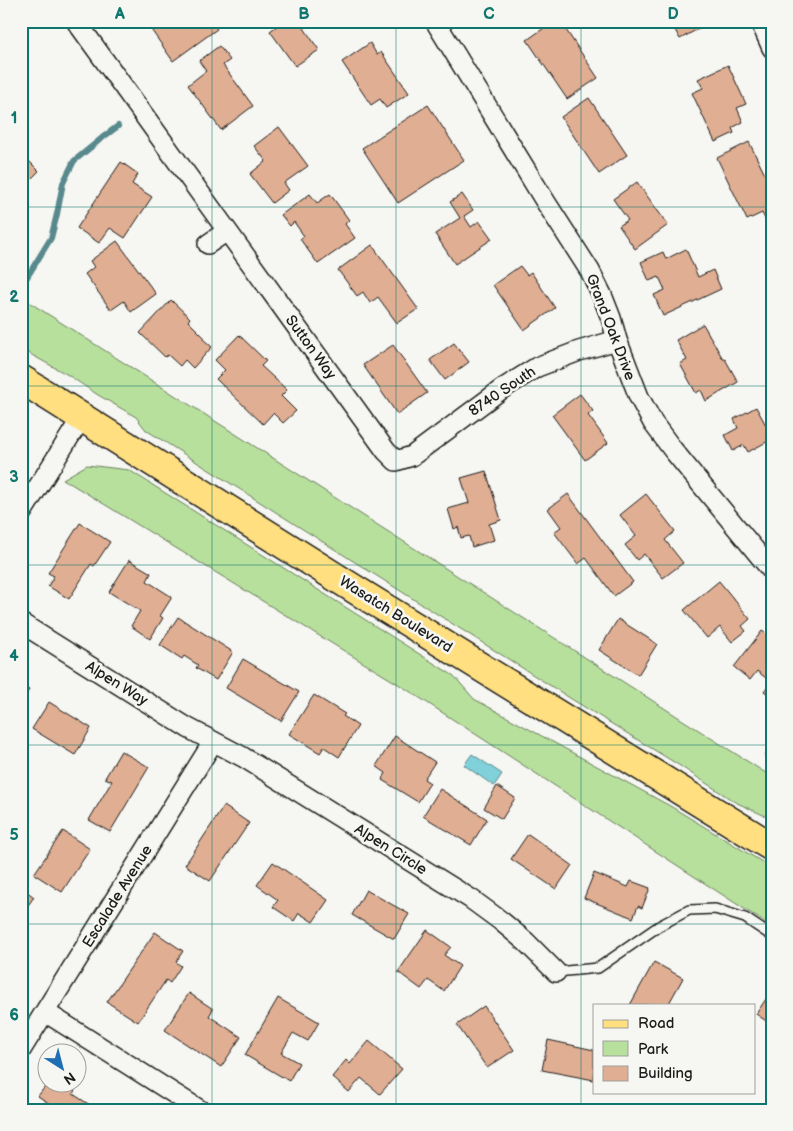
<svg xmlns="http://www.w3.org/2000/svg" width="793" height="1131" font-family="'Balsamiq Sans',sans-serif">
<style>
.green{fill:#b7e09d;stroke:#6a7e5c}
.water{fill:#80d1d9;stroke:#58898d}
.lines{fill:none;stroke-linecap:round;stroke-linejoin:round}
.stream{stroke:#58898d;stroke-width:6}
.building{fill:#e0ae92;stroke:#1c1c1c}
.service-casing{stroke:#1c1c1c;stroke-width:12}
.minor-casing{stroke:#1c1c1c;stroke-width:22}
.primary-casing{stroke:#1c1c1c;stroke-width:31}
.service{stroke:#f6f6f2;stroke-width:9}
.minor{stroke:#f6f6f2;stroke-width:19}
.primary{stroke:#ffdf80;stroke-width:28}
.grid{fill:none;stroke:#0f766e;stroke-width:1;stroke-opacity:0.55}
.labels{text-anchor:middle;stroke-width:5;stroke-linejoin:round;paint-order:stroke}
.street-label{font-size:15px;fill:#1c1c1c;stroke:#f6f6f2}
.neatline{fill:none;stroke:#0f766e;stroke-width:2}
.grid-label{font-size:16px;text-anchor:middle;font-weight:bold;fill:#0f766e}
</style>
<rect width="100%" height="100%" fill="#f6f6f2"/>
<filter id="ink" filterUnits="userSpaceOnUse"><feTurbulence type="fractalNoise" baseFrequency=".02" numOctaves="2"/><feDisplacementMap in="SourceGraphic" scale="10" xChannelSelector="R" yChannelSelector="G"/><feConvolveMatrix kernelMatrix="1 2 1 2 8 2 1 2 1" color-interpolation-filters="sRGB"/></filter>
<g filter="url(#ink)">
<path class="green" d="M21,297L772,777V819L735,802L677,764L573,700L146,430L136,417L98,395L68,375L21,349Z
M87,465L129,470L454,676L474,699L670,806L772,868V927L403,687L63,479Z"/>
<path class="water" d="M472,754L502,774L494,786L464,765Z"/>
<g class="lines">
<path class="stream" d="M21,287L51,238L57,214L63,183L74,161L102,138L118,126"/>
</g>
<path class="building" d="M145,21H211L217,29L173,61Z
M280,21H310L312,23L304,28L319,50L295,66L270,31L281,23Z
M554,21H560L598,78L567,99L527,40Z
M670,21H703L705,25L680,39Z
M370,43L377,55L381,52L409,93L386,108L380,99L371,105L342,62Z
M219,46L230,60L223,65L253,106L221,130L188,85L206,71L199,61Z
M728,65L746,104L737,108L743,122L732,128L734,133L715,142L692,93L703,88L698,79Z
M589,98L627,155L599,174L561,117Z
M428,105L464,160L398,203L362,148Z
M279,127L308,166L284,183L289,190L272,203L250,174L266,161L254,146Z
M749,142L772,189V223L768,225L762,213L747,220L717,158Z
M21,153L39,171L21,189Z
M121,162L138,174L132,184L152,197L125,238L110,228L99,243L77,228Z
M637,182L668,225L635,249L619,226L628,220L613,199Z
M310,194L317,203L330,194L349,220L345,224L355,238L318,264L300,239L304,236L294,222L290,226L281,215Z
M462,194L473,210L464,216L471,227L479,221L492,239L455,264L435,234L460,218L450,202Z
M117,241L156,294L131,312L124,301L111,310L85,274L94,267L90,261Z
M372,245L418,309L397,323L378,297L370,303L363,292L357,296L338,270Z
M686,249L698,277L713,270L721,289L663,316L654,295L665,290L659,277L649,281L641,262L663,252L666,259Z
M520,266L527,275L531,272L555,308L524,330L493,285Z
M171,300L190,318L188,321L204,337L203,339L212,347L193,368L185,360L180,366L168,355L165,357L140,333Z
M703,324L723,359H725L738,382L706,401L701,390L696,393L680,364L687,360L676,340Z
M239,335L266,361L261,366L287,390L281,396L296,411L283,423L273,413L263,424L216,379L225,370L215,360Z
M454,343L469,362L445,380L430,360Z
M393,345L427,393L397,414L363,365Z
M580,394L593,411L588,415L608,443L585,460L552,415Z
M756,407L772,436V439L748,452L744,445L733,451L725,435L738,428L734,419Z
M486,471L501,520L489,524L494,540L472,547L469,536L461,538L458,527L454,529L448,509L469,503L461,478Z
M568,494L633,582L614,596L586,558L578,564L554,532L561,527L548,509Z
M646,494L675,531L665,540L683,563L663,578L644,554L637,560L625,545L636,536L620,515Z
M80,523L110,542L94,566L91,564L69,599L48,586L54,576L48,573Z
M129,560L151,573L147,581L172,597L160,616L163,618L150,639L131,626L140,611L109,592Z
M719,581L750,619L742,626L746,631L732,642L720,627L707,638L684,610Z
M178,617L233,652L216,680L196,668L198,665L184,656L182,659L160,645Z
M618,619L657,644L638,675L599,650Z
M762,631L772,638V697L764,691L771,682L757,671L750,680L734,667Z
M243,659L299,692L281,721L226,688Z
M21,685L29,690L21,702Z
M314,695L345,714L343,716L358,726L339,757L324,747L320,753L289,734Z
M49,702L91,728L75,755L32,729Z
M395,736L435,762L424,779L430,783L418,802L382,780L386,773L376,766Z
M772,743V759L765,757Z
M121,751L149,767L110,832L89,820L112,781L105,778Z
M497,786L515,798L502,819L484,808Z
M440,789L487,819L471,845L423,816Z
M224,806L249,823L210,881L185,865Z
M63,831L90,849L62,892L34,874Z
M528,834L572,865L556,889L511,859Z
M273,862L328,900L313,922L299,913L294,921L273,907L278,900L257,885Z
M594,873L628,887L631,881L650,888L642,908L638,906L633,918L584,898Z
M21,887L34,897L21,915Z
M366,890L409,914L394,939L352,915Z
M427,930L451,947L444,955L460,966L444,991L428,980L421,989L398,972Z
M155,932L183,951L176,962L181,966L170,983L166,980L138,1022L107,1002Z
M654,962L683,978L668,1005H630Z
M772,990V1025L756,1014Z
M189,993L213,1009L209,1016L241,1037L221,1067L165,1030Z
M278,998L319,1022L308,1041L293,1033L281,1053L299,1063L289,1081L245,1055Z
M484,1006L514,1050L487,1068L457,1025Z
M548,1040L594,1050V1080L542,1070Z
M369,1041L402,1069L380,1094L361,1078L349,1092L332,1077L346,1060L350,1064Z
M48,1083L65,1084L75,1090L73,1094L90,1105L87,1110H46L50,1104L38,1096Z"/>
<g class="lines">
<g class="service-casing">
<path id="service" d="M556,972L598,968L659,926L689,910L715,909L745,918L772,936"/>
</g>
<g class="minor-casing">
<path id="minor" d="M76,21L386,451L396,461L412,456L502,389L537,367L579,351L617,340
M435,21L545,201L590,271L602,295L611,318L617,340L639,397L653,423L673,450L772,571
M760,21L772,48
M208,244L227,231
M21,514L82,417
M21,623L188,728L243,757L471,899L501,921L526,942L556,972
M45,1012L200,1110
M21,1050L213,742"/>
</g>
<g class="primary-casing">
<path id="primary" d="M21,379L356,590L772,847"/>
</g>
<use href="#service" class="service"/>
<use href="#minor" class="minor"/>
<use href="#primary" class="primary"/>
</g>
</g>
<path class="grid" d="M212,21V1110M396,21V1110M581,21V1110M21,207H772M21,386H772M21,565H772M21,745H772M21,924H772"/>
<g class="labels">
<g class="street-label">
<text transform="translate(611 327) rotate(69)" y="5">Grand Oak Drive</text>
<text transform="translate(311 347) rotate(54)" y="5">Sutton Way</text>
<text transform="translate(502 391) rotate(-34)" y="5">8740 South</text>
<text transform="translate(396 614) rotate(32)" y="5">Wasatch Boulevard</text>
<text transform="translate(117 683) rotate(32)" y="5">Alpen Way</text>
<text transform="translate(391 849) rotate(32)" y="5">Alpen Circle</text>
<text transform="translate(117 896) rotate(-58)" y="5">Escalade Avenue</text>
</g>
</g>
<rect width="793" height="1131" fill="none" stroke="#f6f6f2" stroke-width="55"/>
<rect x="593" y="1004" width="162" height="90" fill="#f6f6f2" stroke="#9f9f9c"/>
<rect x="603" y="1020" width="25" height="8" fill="#ffdf80" stroke="#9f9f9c"/>
<text x="638" y="1028" font-size="15" fill="#1c1c1c">Road</text>
<rect x="603" y="1041" width="25" height="15" fill="#b7e09d" stroke="#9f9f9c"/>
<text x="638" y="1054" font-size="15" fill="#1c1c1c">Park</text>
<rect x="603" y="1066" width="25" height="15" fill="#e0ae92" stroke="#9f9f9c"/>
<text x="638" y="1078" font-size="15" fill="#1c1c1c">Building</text>
<g transform="translate(62 1068) rotate(144)"><circle r="24" fill="#f6f6f2" stroke="#9f9f9c"/>
<path d="M0-4L9 19L0 12L-9 19Z" fill="#1f6fb2"/>
<text y="-8" font-size="14" font-weight="bold" text-anchor="middle" fill="#1c1c1c">N</text>
</g>
<rect x="28" y="28" width="738" height="1076" class="neatline"/>
<g class="grid-label">
<text x="120" y="19">A</text>
<text x="304" y="19">B</text>
<text x="489" y="19">C</text>
<text x="673" y="19">D</text>
<text x="14" y="123">1</text>
<text x="14" y="302">2</text>
<text x="14" y="482">3</text>
<text x="14" y="661">4</text>
<text x="14" y="840">5</text>
<text x="14" y="1020">6</text>
</g>
</svg>
